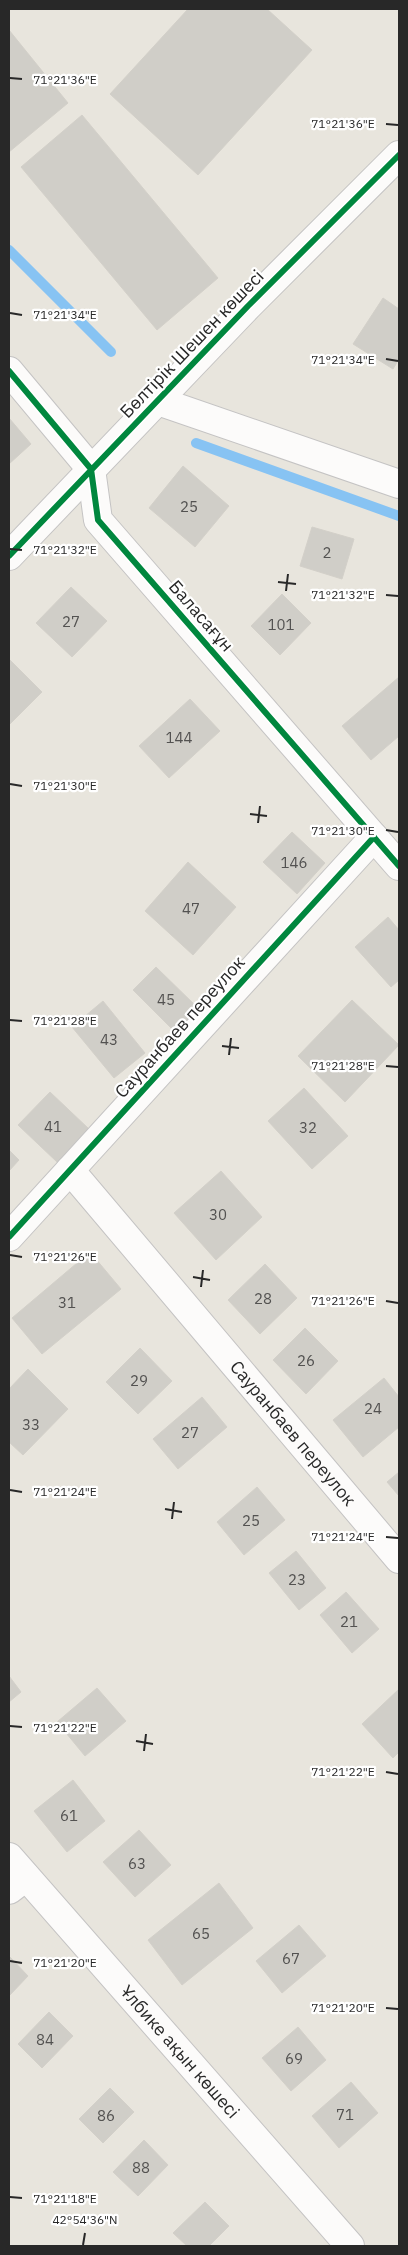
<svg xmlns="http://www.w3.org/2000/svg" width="408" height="2255" font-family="'IBM Plex Sans',sans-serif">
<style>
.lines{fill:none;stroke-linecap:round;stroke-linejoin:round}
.stream{stroke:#87c3f3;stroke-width:10}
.building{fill:#d0cec8;stroke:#d3d0c9}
.minor-casing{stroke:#c4c3c3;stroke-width:30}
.tertiary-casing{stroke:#c4c3c3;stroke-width:30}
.secondary-casing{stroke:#c4c3c3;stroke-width:30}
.minor{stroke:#fcfbfa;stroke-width:28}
.tertiary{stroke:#fcfbfa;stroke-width:28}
.secondary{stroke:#fcfbfa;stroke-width:28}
.cycleway-casing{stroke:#fff;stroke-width:9}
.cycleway{stroke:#00873e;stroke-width:6}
.ticks{fill:none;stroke:#282828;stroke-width:2}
.labels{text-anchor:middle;stroke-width:4.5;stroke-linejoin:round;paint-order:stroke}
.number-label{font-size:15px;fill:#535251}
.street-label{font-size:18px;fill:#282828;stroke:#fff}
.ticks-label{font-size:12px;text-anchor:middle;fill:#282828;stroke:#fff;stroke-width:4.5;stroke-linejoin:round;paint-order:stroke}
</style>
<rect width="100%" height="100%" fill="#e8e5dd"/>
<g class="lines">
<path class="stream" d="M9,250L111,352
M196,443L399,516"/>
</g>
<path class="building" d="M188,9H267L312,50L198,175L110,94Z
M9,30L68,103L9,152Z
M82,115L218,278L157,330L21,167Z
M383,298L399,309V359L393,369L353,344Z
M9,418L31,444L9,464Z
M183,466L229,506L195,547L149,508Z
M312,527L354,539L342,579L300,566Z
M71,587L107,621L72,657L36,623Z
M282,594L311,623L280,655L251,626Z
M9,659L42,692L9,725Z
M399,677V736L371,760L342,726Z
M190,699L220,731L169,778L139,746Z
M292,832L325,863L297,894L263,862Z
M188,862L236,907L193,955L145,911Z
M388,917L399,930V980L391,987L355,947Z
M156,967L199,1009L176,1033L133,990Z
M352,1000L399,1045L345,1102L298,1056Z
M103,1001L145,1053L114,1078L72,1027Z
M304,1088L348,1136L312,1169L268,1121Z
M50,1092L89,1129L57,1162L18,1125Z
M9,1150L19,1160L9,1171Z
M221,1171L262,1217L216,1260L174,1213Z
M90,1252L121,1289L42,1354L12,1318Z
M265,1264L297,1298L260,1334L228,1300Z
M305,1328L338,1361L306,1394L273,1360Z
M140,1348L172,1381L138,1414L106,1382Z
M28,1369L68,1409L23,1455L9,1442V1389Z
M384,1378L399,1397V1427L363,1457L333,1420Z
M202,1397L227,1427L178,1469L153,1439Z
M399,1472V1496L387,1482Z
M257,1487L285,1520L244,1555L217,1522Z
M296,1551L326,1588L299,1610L269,1573Z
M346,1592L379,1629L352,1653L320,1615Z
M9,1676L21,1692L9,1702Z
M97,1688L126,1721L85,1756L57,1722Z
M399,1689V1752L393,1758L362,1724Z
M73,1780L105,1821L67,1852L34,1811Z
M139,1830L171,1865L135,1897L103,1862Z
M219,1883L253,1928L182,1985L148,1940Z
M299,1925L326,1956L282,1993L256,1961Z
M9,1956L28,1976L9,1996Z
M49,2012L73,2036L42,2068L18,2044Z
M298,2027L326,2060L291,2091L262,2058Z
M351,2082L378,2113L339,2148L312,2116Z
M110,2088L134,2112L103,2143L79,2119Z
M144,2140L168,2165L138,2196L113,2172Z
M205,2202L229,2226L209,2246H187L173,2233Z"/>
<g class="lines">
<g class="minor-casing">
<g id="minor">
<path d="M158,401L399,484"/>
<path d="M9,556L248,306L399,155"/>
<path id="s1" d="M70,1170L399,1559"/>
<path d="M9,1237L374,837"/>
<path d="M9,1890L26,1877"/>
</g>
</g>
<g class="tertiary-casing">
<path id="tertiary" d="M9,371L91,469L98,520L399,866"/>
</g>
<g class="secondary-casing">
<g id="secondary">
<path id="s2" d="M9,1857L350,2246"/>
</g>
</g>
<use href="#minor" class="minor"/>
<use href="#tertiary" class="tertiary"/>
<use href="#secondary" class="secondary"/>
<g class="cycleway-casing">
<path id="cycleway" d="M9,371L91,469L98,520L399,866
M9,556L248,306L399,155
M9,1237L374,837"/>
</g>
<use href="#cycleway" class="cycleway"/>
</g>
<path class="ticks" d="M10,78L22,79M386,124L398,125M10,313L22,315M386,359L398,361M10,549L22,550M278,582L296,584M286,591L288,574M386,595L398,596M10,784L22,786M250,814L267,816M258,823L260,806M386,830L398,832M10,1020L22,1021M222,1046L239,1048M229,1055L231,1038M386,1066L398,1067M10,1255L22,1257M193,1277L210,1280M201,1287L203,1270M386,1301L398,1303M10,1490L22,1492M165,1509L182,1512M172,1519L174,1502M386,1537L398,1538M10,1726L22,1727M136,1741L153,1744M144,1751L146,1734M386,1772L398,1774M10,1961L22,1963M386,2008L398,2009M10,2197L22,2198M83,2245L85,2233"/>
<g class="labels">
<g class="number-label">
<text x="189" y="512">25</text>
<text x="327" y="558">2</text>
<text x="71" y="627">27</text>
<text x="281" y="630">101</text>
<text x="179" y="743">144</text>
<text x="294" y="868">146</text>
<text x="191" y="914">47</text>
<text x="166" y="1005">45</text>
<text x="109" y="1045">43</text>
<text x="53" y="1132">41</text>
<text x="308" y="1133">32</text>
<text x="218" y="1220">30</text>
<text x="263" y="1304">28</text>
<text x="67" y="1308">31</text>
<text x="306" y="1366">26</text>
<text x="139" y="1386">29</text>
<text x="373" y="1414">24</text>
<text x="31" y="1430">33</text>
<text x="190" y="1438">27</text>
<text x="251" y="1526">25</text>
<text x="297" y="1585">23</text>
<text x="349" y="1627">21</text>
<text x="69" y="1821">61</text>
<text x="137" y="1869">63</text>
<text x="201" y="1939">65</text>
<text x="291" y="1964">67</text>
<text x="45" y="2045">84</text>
<text x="294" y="2064">69</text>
<text x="345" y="2120">71</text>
<text x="106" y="2121">86</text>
<text x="141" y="2173">88</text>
</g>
<g class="street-label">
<text transform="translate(192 344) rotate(-46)" y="6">Бөлтірік Шешен көшесі</text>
<text transform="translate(201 616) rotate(49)" y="6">Баласағұн</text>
<text transform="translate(180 1027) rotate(-48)" y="6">Сауранбаев переулок</text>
<text dy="6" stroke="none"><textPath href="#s1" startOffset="345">Сауранбаев переулок</textPath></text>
<text dy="6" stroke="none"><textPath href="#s2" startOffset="259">Ұлбике ақын көшесі</textPath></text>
</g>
</g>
<g class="ticks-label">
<text x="65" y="84">71°21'36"E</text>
<text x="343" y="128">71°21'36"E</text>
<text x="65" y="319">71°21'34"E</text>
<text x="343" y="364">71°21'34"E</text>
<text x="65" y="554">71°21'32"E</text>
<text x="343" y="599">71°21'32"E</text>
<text x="65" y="790">71°21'30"E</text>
<text x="343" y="835">71°21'30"E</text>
<text x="65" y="1025">71°21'28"E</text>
<text x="343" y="1070">71°21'28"E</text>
<text x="65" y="1261">71°21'26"E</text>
<text x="343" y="1305">71°21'26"E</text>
<text x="65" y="1496">71°21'24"E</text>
<text x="343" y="1541">71°21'24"E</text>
<text x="65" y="1732">71°21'22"E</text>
<text x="343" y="1776">71°21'22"E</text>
<text x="65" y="1967">71°21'20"E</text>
<text x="343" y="2012">71°21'20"E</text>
<text x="65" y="2203">71°21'18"E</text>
<text x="85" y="2224">42°54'36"N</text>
</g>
<rect width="408" height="2255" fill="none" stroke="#282828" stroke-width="20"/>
</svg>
